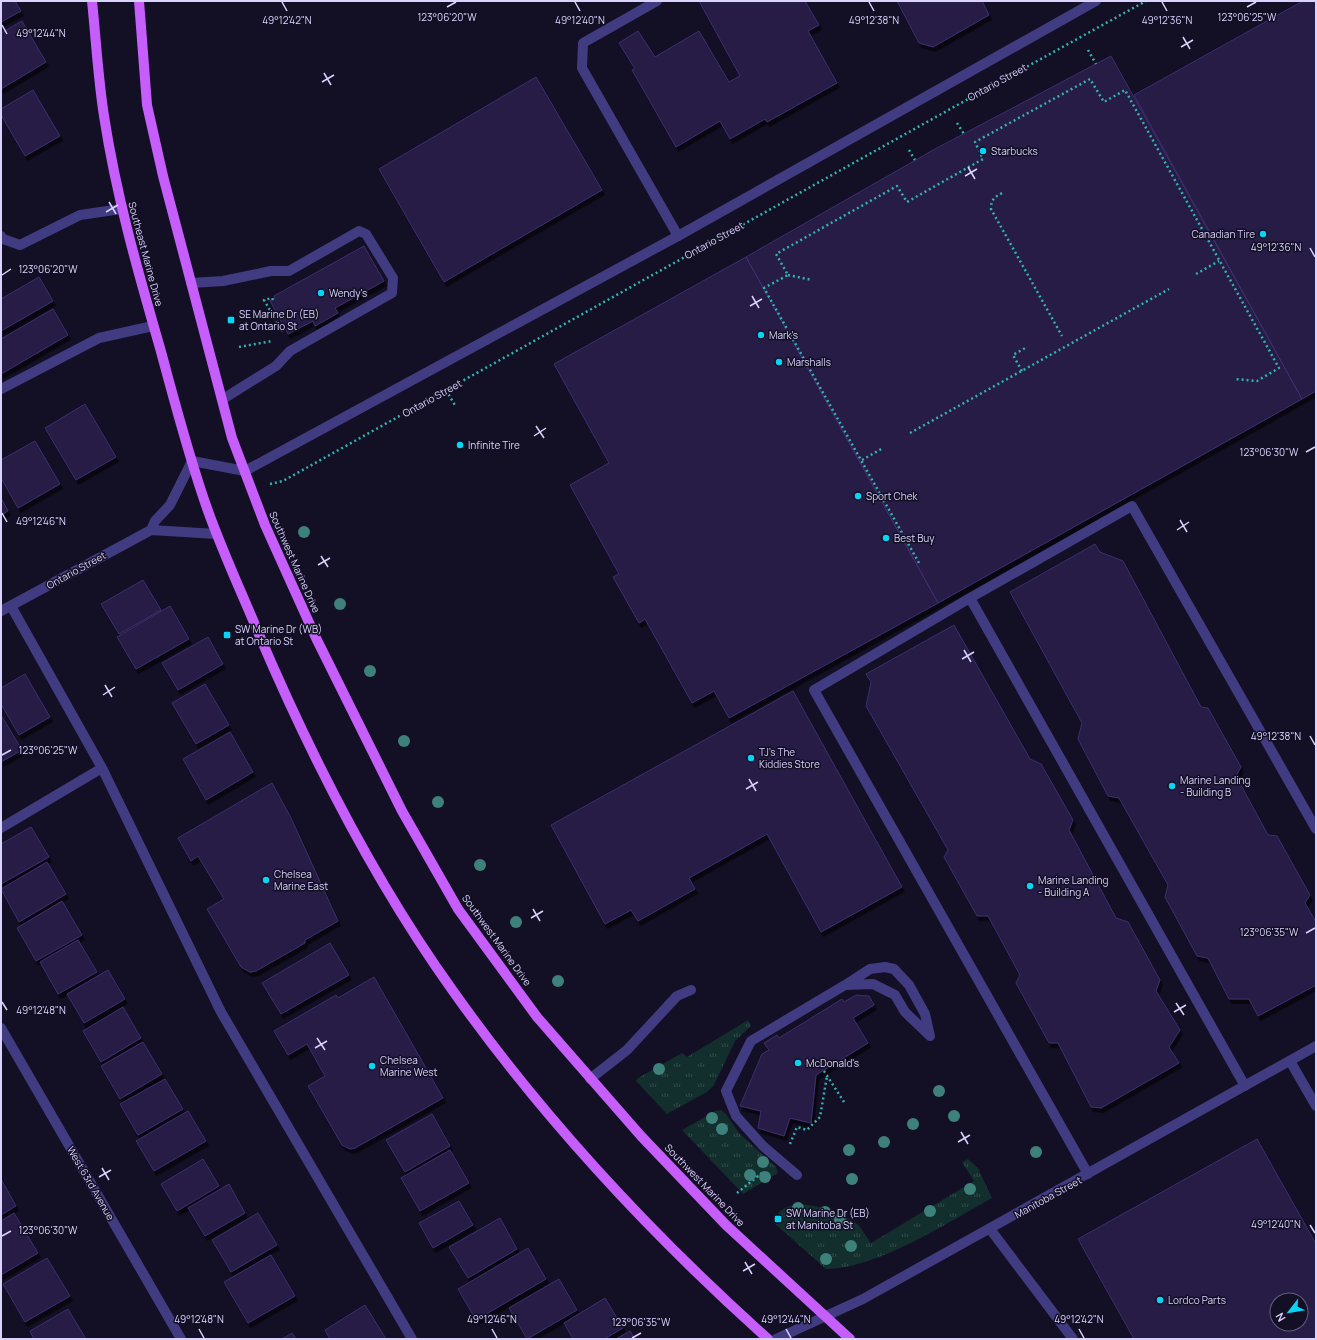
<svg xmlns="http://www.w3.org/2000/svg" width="1317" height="1340" font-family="Manrope,sans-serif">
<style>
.grass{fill:url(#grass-tufts)}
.building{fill:#251c44;stroke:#3e2f6f;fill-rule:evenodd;filter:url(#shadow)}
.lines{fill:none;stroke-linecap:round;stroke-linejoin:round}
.path{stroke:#33b2af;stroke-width:2.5;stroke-dasharray:2 3;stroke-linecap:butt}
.lane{stroke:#413c81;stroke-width:10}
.street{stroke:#413c81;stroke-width:10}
.primary{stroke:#c55efa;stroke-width:10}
.tree{fill:#3e807a}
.ticks{fill:none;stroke:#dad3fe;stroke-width:1.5}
.poi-dot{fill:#08d5f5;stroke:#130f24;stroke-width:1.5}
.labels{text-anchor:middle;stroke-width:3;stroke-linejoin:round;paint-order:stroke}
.street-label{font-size:10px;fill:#dad3fe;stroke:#130f24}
.poi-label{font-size:10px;fill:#dad3fe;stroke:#130f24;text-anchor:start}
.ticks-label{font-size:10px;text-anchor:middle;fill:#dad3fe;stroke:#130f24;stroke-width:3;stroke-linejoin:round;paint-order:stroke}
</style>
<defs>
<pattern id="grass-tufts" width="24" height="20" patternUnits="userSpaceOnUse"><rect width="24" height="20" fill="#122e2d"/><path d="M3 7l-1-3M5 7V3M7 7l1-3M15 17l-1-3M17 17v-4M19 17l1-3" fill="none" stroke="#344b4c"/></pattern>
<filter id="shadow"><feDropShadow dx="2.5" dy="4.5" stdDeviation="0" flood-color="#0009"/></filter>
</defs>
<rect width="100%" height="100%" fill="#130f24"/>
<path class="grass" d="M748,1020L751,1026L735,1041L714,1085L707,1092L667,1114L636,1081L638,1078L682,1053L687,1057Z
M721,1110L726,1114L739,1133L776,1167L778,1173L743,1194L682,1130L715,1111Z
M968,1159L978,1168L992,1198C947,1223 876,1269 826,1269L773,1222C784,1190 837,1210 856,1223C862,1228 867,1238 871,1243L974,1181L962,1162Z"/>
<path class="building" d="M1,1H15L21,11L1,22Z
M699,1H805L819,25L808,31L837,83L767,122L765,119L730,139L720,121L676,147L632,70L635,69L619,43L638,31L655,57L699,31L729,82L740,76Z
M897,1H982L989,15L933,47L919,43Z
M1303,1H1316V391L1302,399L1134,95Z
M22,21L46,62L1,89V33Z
M1111,56L1302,399L938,603L746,257L935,149Z
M536,77L602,190L444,282L379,169Z
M33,90L60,136L25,156L1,115V109Z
M364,246L384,281L335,308L338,313L315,326L313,321L288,334L270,301L275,298L274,296Z
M746,257L938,603L729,718L714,691L692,703L645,619L639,623L613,577L619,574L570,485L609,463L554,364Z
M39,277L53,301L1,331V299Z
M53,309L68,335L1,374V339Z
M85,404L116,457L76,480L45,428Z
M35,441L60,484L18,508L1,478V460Z
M1,498L8,511L1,515Z
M1095,544L1100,552L1123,561L1201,707L1208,708L1241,767L1236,776L1268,835L1277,836L1310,895L1305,903L1316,922V985L1258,1016L1249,999H1229L1208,958L1197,956L1165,897L1168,885L1119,798L1108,796L1078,739L1082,723L1010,592Z
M143,580L161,610L119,634L101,604Z
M170,606L189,639L136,669L117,637Z
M954,625L1030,759L1041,764L1073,820L1069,830L1116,918L1128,922L1160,980L1156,991L1180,1030L1169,1047L1179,1063L1101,1108L1091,1107L1058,1043H1049L1016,983L1020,975L988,916H977L944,857L948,850L866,706L871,682L866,674Z
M208,637L223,664L178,690L162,663Z
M25,674L50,717L19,735L1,704V688Z
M205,684L229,725L196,744L172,703Z
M793,691L902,887L821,932L767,834L689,878L695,889L638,921L631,910L605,924L551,825Z
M1,715L22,750L1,762Z
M230,732L253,772L206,800L183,759Z
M272,783L291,818L338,921L305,940V943L256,971L250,972L241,967L207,909L224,899L198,856L191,861L178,838Z
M31,827L49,857L1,884V844Z
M47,862L66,894L19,922L1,889Z
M62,901L82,935L36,961L17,928Z
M78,940L97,972L58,994L40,962Z
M330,943L349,975L281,1014L262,983Z
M108,970L125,999L84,1023L67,994Z
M374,977L443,1098L355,1148L350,1149L342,1145L308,1086L325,1076L307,1044L288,1055L274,1031L336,995L338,998Z
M856,995L869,996L874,1005L853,1018L868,1043L816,1075L811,1123L790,1118L784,1136L758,1128L761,1111L740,1106L762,1054L769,1050L764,1043L777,1035L779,1038L842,999L844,1002Z
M123,1007L141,1038L101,1062L83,1031Z
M143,1042L162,1074L120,1099L101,1066Z
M165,1079L183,1109L138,1135L120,1104Z
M188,1111L206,1141L154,1171L136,1141Z
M432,1114L450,1146L405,1172L386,1140Z
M1257,1139L1316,1244V1339H1134L1078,1239ZM1277,1300H1301V1324H1277Z
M450,1150L469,1183L420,1211L401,1178Z
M203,1159L219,1186L177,1211L161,1184Z
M1,1179L16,1206L1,1215Z
M229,1184L245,1213L205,1236L188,1208Z
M459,1201L473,1225L433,1248L419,1223Z
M14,1213L38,1253L1,1275V1221Z
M258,1213L277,1245L231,1272L212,1240Z
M500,1218L517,1249L468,1278L449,1247Z
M528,1248L546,1279L476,1320L458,1289Z
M271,1255L295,1296L248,1323L224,1282Z
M47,1258L70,1296L25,1322L3,1284Z
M559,1279L577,1310L527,1339L509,1308Z
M605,1298L623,1328L604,1339H573L564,1323Z
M365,1305L386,1339H330L325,1330Z
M68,1309L86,1339H34L30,1331Z
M630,1331L635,1339H616Z
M292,1333L296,1339H282Z"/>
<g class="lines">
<path class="path" d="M1088,50L1096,64
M957,123L964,134
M909,150L915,160
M1002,193C995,197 991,199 991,209L1062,336
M1196,274L1219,261
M788,275L812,280
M273,300L272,298L264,300L284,334
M239,347L272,341
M1022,371L1013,355L1027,347
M446,390L456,407
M910,433L1169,289
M862,460L883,448
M270,484L283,481L317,462L961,103L1146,1
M919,563L764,288L788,275L776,254L897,186L907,202L983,159L975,142L1090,79L1104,102L1125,90L1279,368L1257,381L1235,379
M824,1071L844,1102
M790,1144L797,1127L807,1130L820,1117L827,1076
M737,1193L763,1172"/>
<path class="lane" d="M657,1L583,43L582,68L678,236
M191,283L223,281L271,271H289L359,231L366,234L393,278L392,293L290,351L276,366L223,399
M1,389L99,338L153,326
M970,598L814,690L1088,1174
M11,606L102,768L221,1012L412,1339
M1,828L102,768
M847,984L870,969L885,967L894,969L909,985L925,1014L930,1036
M1290,1061L1316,1106
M590,1079L627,1050L677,996L691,990
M1245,1086L970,598L1132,506L1316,829
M797,1175L763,1146L736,1116L726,1091L751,1041L845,985L873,984L895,995L905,1012L930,1036
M990,1229L1073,1339"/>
<path class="street" d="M1,236L3,239L20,245L80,215L121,209
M151,530L216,534
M1,611L151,530L155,521L170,505L192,461L245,471L678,236L1096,1
M1,1028L181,1339
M776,1339L863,1299L1316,1046"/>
<path class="primary" d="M92,1C96,39 98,78 104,116C116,195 138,272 160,348C175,403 189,458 208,511C222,550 239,587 255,625C309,753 372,878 453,991C543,1118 652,1235 768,1339
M139,1L147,105L163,176L232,438L265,525L316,638L402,811L458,909L537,1017L641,1136L726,1225L850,1339"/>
</g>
<g class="tree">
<circle cx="304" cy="532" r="6"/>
<circle cx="340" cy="604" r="6"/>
<circle cx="370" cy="671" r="6"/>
<circle cx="404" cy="741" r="6"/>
<circle cx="438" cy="802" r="6"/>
<circle cx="480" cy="865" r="6"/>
<circle cx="516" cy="922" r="6"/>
<circle cx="558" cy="981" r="6"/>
<circle cx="659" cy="1069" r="6"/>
<circle cx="939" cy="1091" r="6"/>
<circle cx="954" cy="1116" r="6"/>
<circle cx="712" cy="1118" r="6"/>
<circle cx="913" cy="1124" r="6"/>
<circle cx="722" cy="1129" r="6"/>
<circle cx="884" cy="1142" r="6"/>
<circle cx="849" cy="1150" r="6"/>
<circle cx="1036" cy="1152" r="6"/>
<circle cx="763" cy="1162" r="6"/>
<circle cx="750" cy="1175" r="6"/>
<circle cx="765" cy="1177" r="6"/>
<circle cx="852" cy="1179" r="6"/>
<circle cx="970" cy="1189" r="6"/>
<circle cx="798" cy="1208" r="6"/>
<circle cx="930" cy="1211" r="6"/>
<circle cx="825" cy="1212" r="6"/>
<circle cx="840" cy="1220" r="6"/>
<circle cx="851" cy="1246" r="6"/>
<circle cx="826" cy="1259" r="6"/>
</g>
<path class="ticks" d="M282,2L287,11M575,2L580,11M869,2L874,11M1162,2L1167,11M447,7L456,2M1247,7L1256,2M2,25L7,34M1183,37L1190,49M1181,47L1193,40M324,73L331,85M322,82L334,75M968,167L975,179M965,176L977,169M109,202L116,214M106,212L118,205M1310,248L1315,257M2,275L11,269M752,296L759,308M750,306L762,299M536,426L544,438M534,436L546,428M1306,452L1315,447M2,513L7,522M1180,520L1187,532M1177,530L1189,522M321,556L328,567M318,565L330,558M964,650L971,662M962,659L974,652M105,685L112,697M103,695L115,687M1310,736L1315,745M2,755L11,750M749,779L756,791M746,789L758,782M533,909L540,921M531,918L543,911M1306,933L1315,928M2,1002L7,1010M1176,1003L1184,1015M1174,1012L1186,1005M317,1038L325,1050M315,1048L327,1041M961,1132L968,1144M958,1142L970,1135M102,1168L109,1180M99,1177L111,1170M1310,1225L1315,1233M2,1236L11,1231M745,1262L752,1274M743,1271L755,1264M199,1329L204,1338M492,1329L497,1338M786,1329L791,1338M1079,1329L1084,1338M632,1338L641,1333"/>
<g class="poi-dot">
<circle cx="983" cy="151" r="4"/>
<circle cx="1263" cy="234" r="4"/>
<circle cx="321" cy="293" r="4"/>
<rect x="227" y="316" width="8" height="8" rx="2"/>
<circle cx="761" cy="335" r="4"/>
<circle cx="779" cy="362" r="4"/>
<circle cx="460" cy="445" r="4"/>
<circle cx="858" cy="496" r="4"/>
<circle cx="886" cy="538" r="4"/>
<rect x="223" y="631" width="8" height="8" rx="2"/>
<circle cx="751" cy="758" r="4"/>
<circle cx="1172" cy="786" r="4"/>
<circle cx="266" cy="880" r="4"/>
<circle cx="1030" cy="886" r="4"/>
<circle cx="798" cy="1063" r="4"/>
<circle cx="372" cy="1066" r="4"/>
<rect x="774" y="1215" width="8" height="8" rx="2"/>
<circle cx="1160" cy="1300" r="4"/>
</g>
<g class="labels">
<g class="street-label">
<text transform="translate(997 82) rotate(-29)" y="4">Ontario Street</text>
<text transform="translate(714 240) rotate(-29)" y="4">Ontario Street</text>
<text transform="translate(146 254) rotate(75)" y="4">Southeast Marine Drive</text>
<text transform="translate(432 398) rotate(-29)" y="4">Ontario Street</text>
<text transform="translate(295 562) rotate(66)" y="4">Southwest Marine Drive</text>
<text transform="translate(76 570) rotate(-29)" y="4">Ontario Street</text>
<text transform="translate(497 940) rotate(54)" y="4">Southwest Marine Drive</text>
<text transform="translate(91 1183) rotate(60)" y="4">West 63rd Avenue</text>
<text transform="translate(705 1185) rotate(46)" y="4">Southwest Marine Drive</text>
<text transform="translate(1048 1197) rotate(-29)" y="4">Manitoba Street</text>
</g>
<g class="poi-label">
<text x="991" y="155">Starbucks</text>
<text x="1255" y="238" text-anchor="end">Canadian Tire</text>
<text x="329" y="297">Wendy's</text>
<text x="239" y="318">SE Marine Dr (EB)<tspan x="239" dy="12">at Ontario St</tspan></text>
<text x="769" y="339">Mark's</text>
<text x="787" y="366">Marshalls</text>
<text x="468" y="449">Infinite Tire</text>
<text x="866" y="500">Sport Chek</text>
<text x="894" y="542">Best Buy</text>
<text x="235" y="633">SW Marine Dr (WB)<tspan x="235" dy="12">at Ontario St</tspan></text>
<text x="759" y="756">TJ's The<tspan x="759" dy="12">Kiddies Store</tspan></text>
<text x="1180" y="784">Marine Landing<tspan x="1180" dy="12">- Building B</tspan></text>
<text x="274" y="878">Chelsea<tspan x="274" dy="12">Marine East</tspan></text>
<text x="1038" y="884">Marine Landing<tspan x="1038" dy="12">- Building A</tspan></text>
<text x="380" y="1064">Chelsea<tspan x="380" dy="12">Marine West</tspan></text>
<text x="806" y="1067">McDonald's</text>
<text x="786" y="1217">SW Marine Dr (EB)<tspan x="786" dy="12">at Manitoba St</tspan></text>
<text x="1168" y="1304">Lordco Parts</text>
</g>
</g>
<g class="ticks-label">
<text x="447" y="21">123°06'20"W</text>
<text x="1247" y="21">123°06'25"W</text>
<text x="1167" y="24">49°12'36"N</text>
<text x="287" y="24">49°12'42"N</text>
<text x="580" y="24">49°12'40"N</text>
<text x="874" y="24">49°12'38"N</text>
<text x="41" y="37">49°12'44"N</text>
<text x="1276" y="251">49°12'36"N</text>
<text x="48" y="273">123°06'20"W</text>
<text x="1269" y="456">123°06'30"W</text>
<text x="41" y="525">49°12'46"N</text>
<text x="1276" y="740">49°12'38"N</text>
<text x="48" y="754">123°06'25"W</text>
<text x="1269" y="936">123°06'35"W</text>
<text x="41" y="1014">49°12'48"N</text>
<text x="1276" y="1228">49°12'40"N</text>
<text x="48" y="1234">123°06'30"W</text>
<text x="199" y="1323">49°12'48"N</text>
<text x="492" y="1323">49°12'46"N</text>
<text x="786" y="1323">49°12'44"N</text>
<text x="1079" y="1323">49°12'42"N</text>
<text x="641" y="1326">123°06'35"W</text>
</g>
<rect width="1317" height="1340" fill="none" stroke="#dad3fe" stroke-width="4"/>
<g transform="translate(1289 1312) rotate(239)"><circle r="19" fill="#130f24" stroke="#635d7b"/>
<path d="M0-3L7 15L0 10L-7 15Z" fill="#08d5f5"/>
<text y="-6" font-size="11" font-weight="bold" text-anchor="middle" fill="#dad3fe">N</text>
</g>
</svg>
